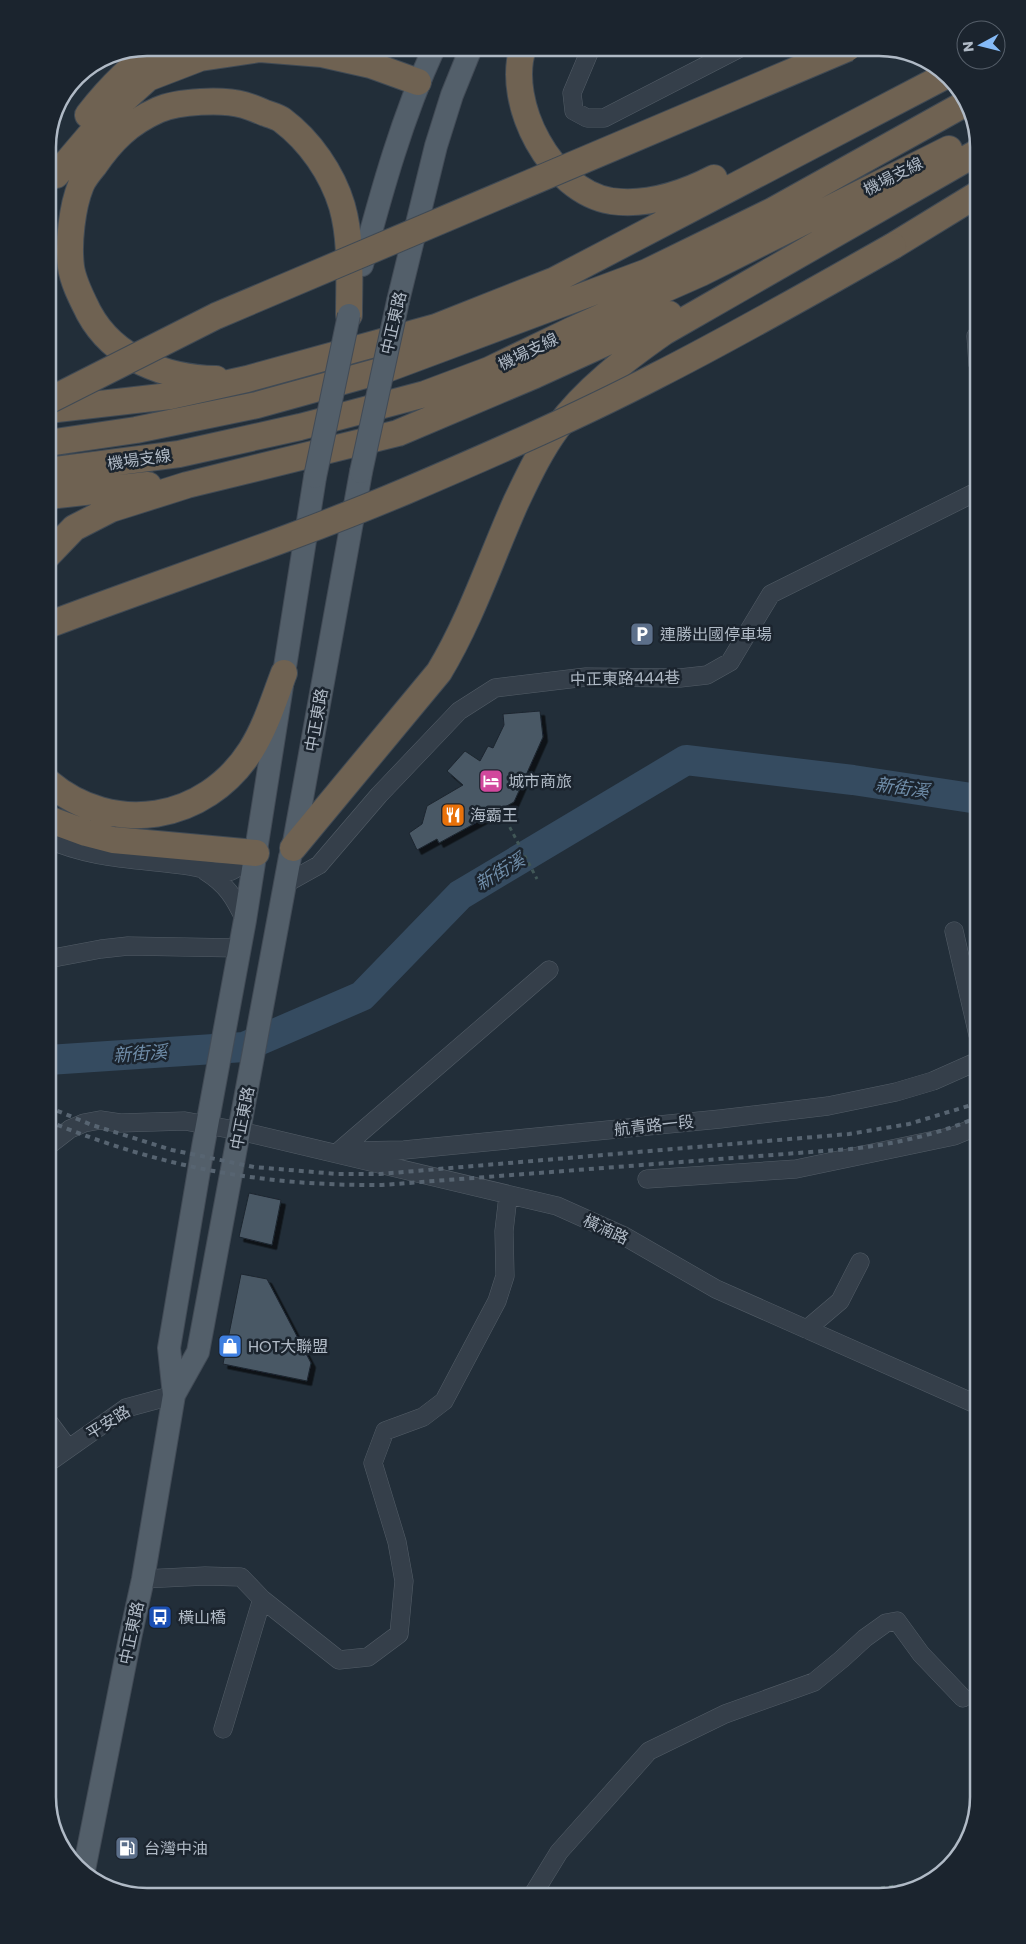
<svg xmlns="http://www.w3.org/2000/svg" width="1026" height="1944" font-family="Poppins,'Noto Sans TC',sans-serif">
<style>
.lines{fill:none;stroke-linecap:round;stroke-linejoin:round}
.river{stroke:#354b60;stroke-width:30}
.building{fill:#4a5865;stroke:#1d2630;filter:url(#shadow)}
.minor-casing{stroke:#535d67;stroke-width:19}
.major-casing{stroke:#424b56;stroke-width:24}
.highway-casing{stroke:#404a54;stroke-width:28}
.path{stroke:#415757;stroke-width:3;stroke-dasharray:4 4;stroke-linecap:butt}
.minor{stroke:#353f4a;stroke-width:18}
.major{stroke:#535f6a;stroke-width:22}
.highway{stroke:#6f6252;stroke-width:26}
.rail{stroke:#576471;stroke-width:4;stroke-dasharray:5 5;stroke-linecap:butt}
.major-bridge-casing{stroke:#424b56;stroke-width:24;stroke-linecap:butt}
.highway-bridge-casing{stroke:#404a54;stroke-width:28;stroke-linecap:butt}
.major-bridge{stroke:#535f6a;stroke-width:22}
.highway-bridge{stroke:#6f6252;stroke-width:26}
.labels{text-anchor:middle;stroke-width:5;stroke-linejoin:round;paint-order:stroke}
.street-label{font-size:16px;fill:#b0bac6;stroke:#1b242e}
.poi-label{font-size:16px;fill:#b0bac6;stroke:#1b242e;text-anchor:start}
.water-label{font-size:18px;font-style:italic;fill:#708eaa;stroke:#1b242e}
.rim{fill:none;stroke:#b0bac6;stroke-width:2.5}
</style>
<defs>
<filter id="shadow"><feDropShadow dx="4.5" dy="4.5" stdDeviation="0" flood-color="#0009"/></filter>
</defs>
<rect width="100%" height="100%" fill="#222e39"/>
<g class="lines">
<path class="river" d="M48,1060L244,1047L362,996L460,895L686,760L853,780L978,799"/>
</g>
<path class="building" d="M540,711L543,737L514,802L439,843L437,839L417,850L409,833L422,824L427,806L463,785L447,771L465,751L480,761L488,746L493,748L504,725L503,714Z
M249,1193L281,1200L272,1245L239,1237Z
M241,1274L267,1279L311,1363L307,1381L223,1364Z"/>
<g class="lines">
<g class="minor-casing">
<path id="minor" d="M591,48L572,93L574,111L587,118H604L740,48
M976,336L978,365
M48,839C92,860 143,859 190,866C204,868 217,875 231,871C239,868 248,858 256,853
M205,871C227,885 234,897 245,920
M285,884L319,865L379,795L459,711L495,688L586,677L680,678L707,675L730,662L771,594L978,491
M954,931L978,1035
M48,959L101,949L128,946L240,948
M48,1146L70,1129L84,1123L100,1120L120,1123L185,1121L240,1131L557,1206L624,1236L716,1289L978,1405
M351,1151L404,1150L720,1119L828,1106L896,1092L933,1081L978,1061
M338,1152L549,970
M647,1179L796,1169L954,1136L978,1126
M807,1329L840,1301L860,1262
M48,1421L68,1448
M48,1463L126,1408L174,1395
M143,1579L205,1576L241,1577L262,1599L339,1660L368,1657L399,1634L404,1581L397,1542L373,1463L385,1431L423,1417L444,1401L497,1301L505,1276L504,1231L508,1196
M223,1729L262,1599
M532,1896L559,1852L649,1751L725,1714L814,1682L842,1659L865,1638L886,1623L897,1621L921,1654L963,1698"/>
</g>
<g class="major-casing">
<path id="major" d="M362,265C382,190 402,118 434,48
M398,301L436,146L452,95L471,48
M174,1395L198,1352L290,857L293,848L361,472
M84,1870L130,1638L143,1579L174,1395L169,1348L203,1147L245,920L315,477"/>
</g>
<g class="highway-casing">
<path id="highway" d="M523,48C505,103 551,191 611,201C647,206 683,194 714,178
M88,115C109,88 130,66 158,48
M56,175L108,114L148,78L200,58L260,49L322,54L371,65L418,82
M893,246L978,194
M216,379C166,378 114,359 89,313C82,299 73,282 71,267C68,243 72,207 81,185C84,178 89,172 94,166C112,140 129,123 158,110C178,101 223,99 244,105C251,107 258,110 265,113C271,115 278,117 282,120C310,141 332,173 342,206C352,241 349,279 349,315
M48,410L170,396L247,379L436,327L555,280L945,76
M48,443L136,430L257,405L387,369L647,272L772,211L966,103
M48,471L179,454L300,427L425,394L489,370L570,331L701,273L949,149
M48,496L148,485
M48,555L74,528L111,509L187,485L398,433L535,375L669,314
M48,782C113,837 205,822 251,750C266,726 274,699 284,673
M48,819L86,833L113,840L256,853
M293,848L439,672C471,619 491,558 516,502C528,477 540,451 557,428C586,389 624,360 664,332L978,152"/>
</g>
<path class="path" d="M506,820L537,879
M868,1896L878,1888L924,1883"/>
<use href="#minor" class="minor"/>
<use href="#major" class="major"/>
<use href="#highway" class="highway"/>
<path class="rail" d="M48,1107L92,1125L172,1150L254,1167L338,1174H380L849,1134L909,1124L978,1103
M48,1121C159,1167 262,1186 382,1185L850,1149C894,1144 937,1135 978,1117"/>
<g class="major-bridge-casing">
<path id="major-bridge" d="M361,472L398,301
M315,477L349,315"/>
</g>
<g class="highway-bridge-casing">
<path id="highway-bridge" d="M48,401L216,316L848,48
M48,625C167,580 288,541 406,491C490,455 575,418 656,376C737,335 815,290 893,246"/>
</g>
<use href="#major-bridge" class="major-bridge"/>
<use href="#highway-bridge" class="highway-bridge"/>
</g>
<defs>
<g id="parking-square" transform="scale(1.25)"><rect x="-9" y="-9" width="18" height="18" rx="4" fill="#5c6f8a" stroke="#1b242e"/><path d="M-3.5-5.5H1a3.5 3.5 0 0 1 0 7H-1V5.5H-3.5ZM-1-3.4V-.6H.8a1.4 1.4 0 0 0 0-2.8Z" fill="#fff"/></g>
<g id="hotel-square" transform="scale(1.25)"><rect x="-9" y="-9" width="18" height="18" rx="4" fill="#d1479c" stroke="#1b242e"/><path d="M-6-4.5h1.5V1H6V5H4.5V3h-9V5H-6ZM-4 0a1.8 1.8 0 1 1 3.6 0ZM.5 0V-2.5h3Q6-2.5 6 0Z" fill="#fff"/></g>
<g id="restaurant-square" transform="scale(1.25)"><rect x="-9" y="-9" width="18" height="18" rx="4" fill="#e8710a" stroke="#1b242e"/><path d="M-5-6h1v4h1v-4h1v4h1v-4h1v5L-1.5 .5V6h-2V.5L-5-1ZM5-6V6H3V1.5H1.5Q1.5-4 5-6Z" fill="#fff"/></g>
<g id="shop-square" transform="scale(1.25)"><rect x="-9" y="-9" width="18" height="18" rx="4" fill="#3f7fe0" stroke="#1b242e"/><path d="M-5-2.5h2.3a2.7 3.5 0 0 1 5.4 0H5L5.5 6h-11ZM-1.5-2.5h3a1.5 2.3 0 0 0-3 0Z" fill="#fff"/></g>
<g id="bus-square" transform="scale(1.25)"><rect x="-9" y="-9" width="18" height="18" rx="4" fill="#1a4fb4" stroke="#1b242e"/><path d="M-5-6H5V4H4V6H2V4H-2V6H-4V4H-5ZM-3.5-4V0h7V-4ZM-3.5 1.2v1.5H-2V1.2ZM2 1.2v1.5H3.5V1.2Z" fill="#fff"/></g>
<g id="fuel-square" transform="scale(1.25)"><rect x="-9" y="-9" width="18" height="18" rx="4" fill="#5c6f8a" stroke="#1b242e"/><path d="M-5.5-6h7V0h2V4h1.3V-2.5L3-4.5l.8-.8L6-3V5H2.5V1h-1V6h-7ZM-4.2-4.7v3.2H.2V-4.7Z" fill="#fff"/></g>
</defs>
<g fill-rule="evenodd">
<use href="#parking-square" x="642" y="634"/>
<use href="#hotel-square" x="491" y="781"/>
<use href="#restaurant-square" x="453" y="815"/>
<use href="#shop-square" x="230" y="1346"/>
<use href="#bus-square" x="160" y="1617"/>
<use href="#fuel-square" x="127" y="1848"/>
</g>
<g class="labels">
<g class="street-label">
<text transform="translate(893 176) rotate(-27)" y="6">機場支線</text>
<text transform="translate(393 323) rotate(-77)" y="6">中正東路</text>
<text transform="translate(528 351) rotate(-26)" y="6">機場支線</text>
<text transform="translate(139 459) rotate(-8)" y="6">機場支線</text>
<text transform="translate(625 678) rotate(-1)" y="6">中正東路444巷</text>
<text transform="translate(316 720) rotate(-80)" y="6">中正東路</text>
<text transform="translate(242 1118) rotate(-79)" y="6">中正東路</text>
<text transform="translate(654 1125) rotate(-6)" y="6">航青路一段</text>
<text transform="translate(606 1229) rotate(25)" y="6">橫湳路</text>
<text transform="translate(108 1422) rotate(-32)" y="6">平安路</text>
<text transform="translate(131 1633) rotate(-78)" y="6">中正東路</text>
</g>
<g class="poi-label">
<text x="660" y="640">連勝出國停車場</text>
<text x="508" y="787">城市商旅</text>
<text x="470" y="821">海霸王</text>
<text x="248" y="1352">HOT大聯盟</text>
<text x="178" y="1623">橫山橋</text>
<text x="144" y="1854">台灣中油</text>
</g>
<g class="water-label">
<text transform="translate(902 788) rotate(8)" y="6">新街溪</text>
<text transform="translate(500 872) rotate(-31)" y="6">新街溪</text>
<text transform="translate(140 1054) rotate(-4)" y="6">新街溪</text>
</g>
</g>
<path d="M0 0H1026V1944H0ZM147 56H879A91 91 0 0 1 970 147V1797A91 91 0 0 1 879 1888H147A91 91 0 0 1 56 1797V147A91 91 0 0 1 147 56Z" fill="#1b242e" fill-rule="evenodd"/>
<path class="rim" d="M147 56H879A91 91 0 0 1 970 147V1797A91 91 0 0 1 879 1888H147A91 91 0 0 1 56 1797V147A91 91 0 0 1 147 56Z"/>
<g transform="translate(981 45) rotate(263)"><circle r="24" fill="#1b242e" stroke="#57606b"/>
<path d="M0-4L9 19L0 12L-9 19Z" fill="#85baf6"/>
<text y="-8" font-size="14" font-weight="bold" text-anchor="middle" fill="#b0bac6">N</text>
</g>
</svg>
